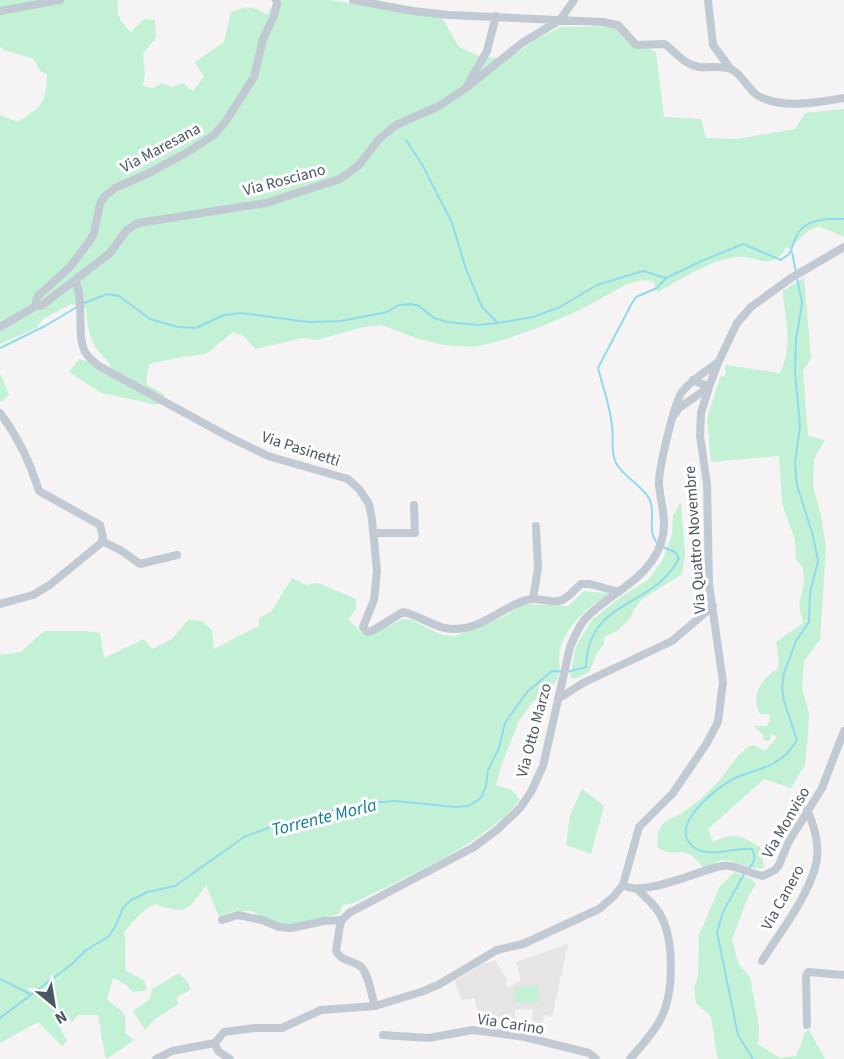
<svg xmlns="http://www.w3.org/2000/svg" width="844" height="1059" font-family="'Source Sans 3',sans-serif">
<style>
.education{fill:#e6e4e5}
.green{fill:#c3f1d5}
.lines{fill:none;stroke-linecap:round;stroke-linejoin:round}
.stream{stroke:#90daee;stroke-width:2}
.minor{stroke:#c1cad2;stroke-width:8}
.labels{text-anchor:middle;stroke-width:6;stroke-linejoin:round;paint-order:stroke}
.street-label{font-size:16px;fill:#4a5661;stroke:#fff}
.water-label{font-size:18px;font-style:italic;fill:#0c7c9b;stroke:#fff}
</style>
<rect width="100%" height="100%" fill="#f5f3f3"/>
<path class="education" d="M568,944L552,1017L544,1015L541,1034L533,1033L532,1009L515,1010L516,1030L514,1032L479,1028L475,998L461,1000L455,981L483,964L495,960L507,980L505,985L509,987L521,980L516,962Z"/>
<path class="green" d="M0,0H118C116,15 120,22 131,32L144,19L155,20L156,38L143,53L145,73L143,86L153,88L162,83L173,87L183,83L193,91L204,77L195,62L224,42L231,12C248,6 252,5 267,15L275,0H329L408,13L441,16L459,47L481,57L509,58L535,40L561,27L625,26L638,43L656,52L664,117L701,119L706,138L737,139L795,129L805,113L844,109V237L819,226L809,230L789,249L786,247C772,274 756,254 736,257C708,261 682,279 658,292L653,281L643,280L627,284L580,310L540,327L500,341L474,347L444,345L416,338L382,325L363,327L317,340L303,338L255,349L244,336L233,332L206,354L181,357L149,364L146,384L165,395L158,405L101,393L69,372L79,359L111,368C108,360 105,358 99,352C89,340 87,323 86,308L71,304L43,319L36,328L0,344V115L18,122C42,106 47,103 47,74L40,71L34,59L4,50L0,46Z
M804,278L811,358L803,371L808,436L825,440L814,459L813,487L821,516L826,548L820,640L804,661L802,689L809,712L808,736L805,765L791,788L764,779L708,829L713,842C735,832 740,835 760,847L764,868C748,871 735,857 718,861C714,863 709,867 705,869C700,865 696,858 691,855C681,849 672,856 658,848C657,840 657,832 662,825C667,819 676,817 682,813C695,804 708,793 718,782C730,769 737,750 754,745L765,751L777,737L772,734L770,740L767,741L763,740L764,736L754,726H767L770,720L769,714H760C750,696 762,677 778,669L779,659L776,642L803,623L799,606L804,583L803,568L796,559L795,540L782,503L779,456L711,462L707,418L720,377L724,376L726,372L725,369L726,365L780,373C793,348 786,318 782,291Z
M0,373L9,395L0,402Z
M681,502L685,554L682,574L641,600L634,609L630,619L617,631L604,637V644L596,655L590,671L578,678H570L576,646L592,620L615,601L648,580L662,561L672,534L673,516Z
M292,578L306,585L318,583L356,599V609L348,619L366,637L403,619L412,620L441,635L456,636L505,616L524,604L568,606L584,591L611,594C590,604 571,622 562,643C554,664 568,670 548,691C543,696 540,700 533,701L519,721L502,764L496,785L512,790L520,800C482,846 408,875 354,903L343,905L339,914L282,926L251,911H234L219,917L206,885C188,911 186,915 155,904C138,913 137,918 124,932C127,946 124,957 126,971L144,980L147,990L133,992L125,984L113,978L107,999C122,1015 127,1005 125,1033L134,1040L107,1059L105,1056L98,1015H78L72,1022L67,1020L60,1027L67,1041L62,1046L38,1022L0,1043V655L21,652L44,631H87L100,633L104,658L144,639L152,649L172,639L188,620L202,621L212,630L214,649L259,626V618L271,612Z
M582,789L604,806L591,854L566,845L570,815Z
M735,872L751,879L756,884L748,897L732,940L739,965L750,977L759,1026L758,1044L780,1058L796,1056L800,1047L805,1032L809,1030L825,1059H719L717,1056L711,1017L696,1003L694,988L698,976L699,935L720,886Z
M179,973L189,984L190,990L177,997L178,1004L155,1019L145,1030L133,1011L150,999L152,989Z
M539,986V1002L515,1003V987Z"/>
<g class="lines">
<path class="stream" d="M406,140L423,166L452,223L466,269L482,307L498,323L533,317L560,307L597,285L643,271L666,278
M792,252L796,272
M82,304L107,294L119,296L150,319L178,327L196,328L224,315L241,313L309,322L341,321L387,312L399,305L411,304L419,306L434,318L447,322L478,325L498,323
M0,348L45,326L77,307
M658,544C646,531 656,514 650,500C642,484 624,478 616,463C610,451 614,439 612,426C610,406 603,387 598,368L632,303L636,297L657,288L666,278L704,260L743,244L781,260C795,250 789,251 796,237C803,219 828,218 844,219
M748,869C754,863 757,858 752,849C735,847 718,856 701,851C694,849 688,843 686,836C682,815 718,787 735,778C748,772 762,770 774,763C785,757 790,751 797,740L784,701L782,688L784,673L796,641L809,622L810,593L818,561L813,536L797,485L795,463L800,426L795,372L796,340L802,303L797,278
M744,874L723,912L717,932L738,1035L753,1059
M0,979L32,995
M0,1018L72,964L85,951L109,936L116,925L123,908L131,900L148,892L175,886L244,837L271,827L324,815L333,810L369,803L395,801L456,807L468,806L481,798L486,786L488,770L499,748L505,723L527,692L552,671L567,672L586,667C588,597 654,609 679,558L675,552L663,547"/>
<path class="minor" d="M353,0L413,11L449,15L603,22L618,25L636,45L665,44C676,53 685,65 699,67C710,68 721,65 731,69C743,75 747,88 757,95C780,110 819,102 844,98
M708,0L713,45L730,68
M0,11L60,0
M468,84L487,51L496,16
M75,280C85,302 76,334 85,352C88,357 94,362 99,366L229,437L268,456L348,479L359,489L369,504L372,519L377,571L374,600L363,627L367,632L372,631L403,612C418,615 431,625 445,628C479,635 505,603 531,599C540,598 550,603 559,601C568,599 574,590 581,584H590L619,592
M36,306V301L38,296L69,268L89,242L94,233L100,204L104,197L115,188L147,174L186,153L214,135L226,121L254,77L263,39L274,16L277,3L276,0
M0,327L36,306H41L110,253L126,231L138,223L266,203L340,179L359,165L379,139L396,125L439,106L466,88L522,43L560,20L574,0
M0,413C18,437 30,462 39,491L100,525L103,537L101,543L51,584L33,595L0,604
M675,414L679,408L709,387L693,380
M374,533H415L414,505
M102,541L122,551L140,564L177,555
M533,599L538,568L536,526
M558,699L583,683L672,641L713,606
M623,885C642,898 699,870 722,866C736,864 750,874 763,876L775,870L779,865L788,843L822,788L844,731
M222,920L238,915L262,920L279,927L291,928L324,921L342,920
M762,961C780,932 805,902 815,868C821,850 815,827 807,810
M375,1006C371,995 369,973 360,966C351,960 341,961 336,951L340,925L342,920L349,913L474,847L498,829L520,808L531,792L543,766L570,647C574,638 578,627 585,619C610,592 648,581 661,543C668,522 661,506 659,485C658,471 674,403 682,392C691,380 705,372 717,363
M807,1025L806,976L808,972L844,975
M383,1035L428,1038L473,1030L525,1037L589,1053L596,1059
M215,1043L224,1032L255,1028H282L321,1010L375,1006L421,992L438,985L497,950L523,944L599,909L613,897L623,885L639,827L673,793L707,743L718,722L723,682L709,584L707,484L700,436L701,413L709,387L718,363L737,323L751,307L791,278L844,247
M215,1043L218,1051L230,1059
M156,1059L172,1051L215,1043
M630,1059C641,1046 654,1033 661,1018C674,993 674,943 662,918C657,906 646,898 638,890"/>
</g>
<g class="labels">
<g class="street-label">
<text transform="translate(160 147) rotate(-28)" y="6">Via Maresana</text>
<text transform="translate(284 179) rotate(-15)" y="6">Via Rosciano</text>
<text transform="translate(301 448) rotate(18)" y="6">Via Pasinetti</text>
<text transform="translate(694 540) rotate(-94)" y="6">Via Quattro Novembre</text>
<text transform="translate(533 730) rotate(-75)" y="6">Via Otto Marzo</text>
<text transform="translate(785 822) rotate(-60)" y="6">Via Monviso</text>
<text transform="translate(782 897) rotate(-61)" y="6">Via Canero</text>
<text transform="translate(511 1023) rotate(9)" y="6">Via Carino</text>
</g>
<g class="water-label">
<text transform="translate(324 817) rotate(-14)" y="6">Torrente Morla</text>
</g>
</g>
<g transform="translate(54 1005) rotate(150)" stroke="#ffffff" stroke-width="4.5" paint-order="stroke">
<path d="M0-4.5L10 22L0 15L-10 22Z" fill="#4a5661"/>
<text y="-9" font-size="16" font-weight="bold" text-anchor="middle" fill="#4a5661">N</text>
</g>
</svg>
